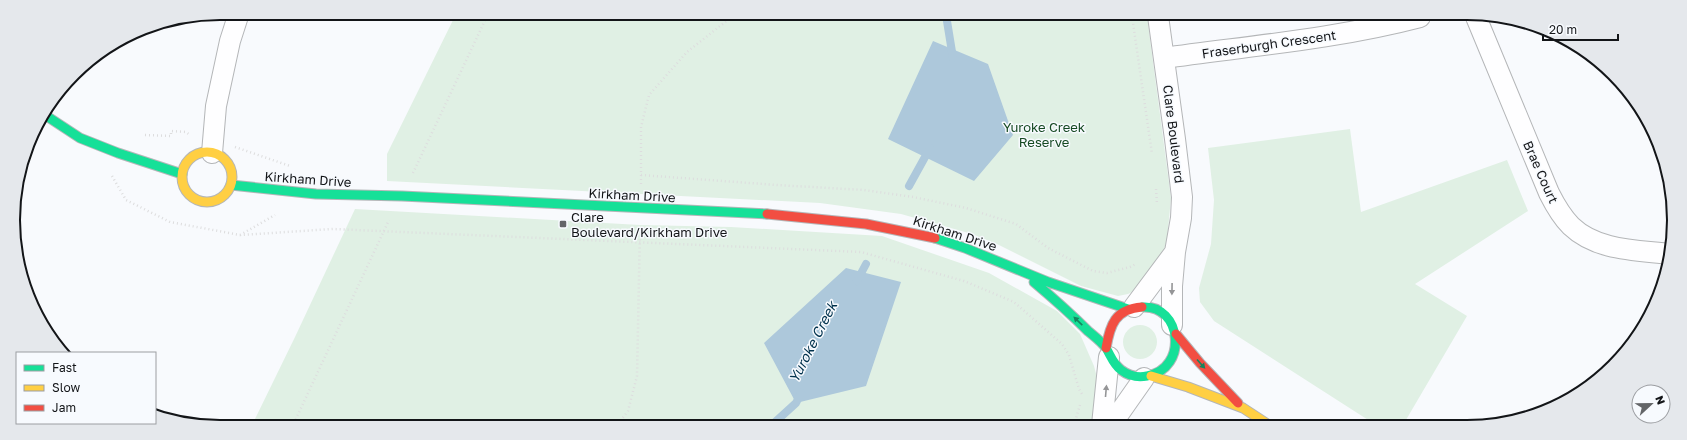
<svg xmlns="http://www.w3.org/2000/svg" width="1687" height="440" font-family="'Golos Text',sans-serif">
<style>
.green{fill:#e0f0e4}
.water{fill:#adc8db}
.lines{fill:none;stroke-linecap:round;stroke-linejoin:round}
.stream{stroke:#adc8db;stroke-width:8}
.street-casing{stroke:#b4b6b8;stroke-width:22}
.fast-casing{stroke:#b4b6b8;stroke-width:11}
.slow-casing{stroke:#b4b6b8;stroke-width:11}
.jam-casing{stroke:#b4b6b8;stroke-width:11}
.path{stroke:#ddddde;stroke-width:2.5;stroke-dasharray:1 3;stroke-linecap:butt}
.street{stroke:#fefeff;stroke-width:20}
.fast{stroke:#16e098;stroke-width:9}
.slow{stroke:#ffcf43;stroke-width:9}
.jam{stroke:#f24e42;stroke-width:9}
.oneway{fill:#949597}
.oneway2{fill:#15855e}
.poi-dot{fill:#636568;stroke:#f7fafe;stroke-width:1.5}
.labels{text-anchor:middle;stroke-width:3;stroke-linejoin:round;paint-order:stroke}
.street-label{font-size:13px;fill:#131518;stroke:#f7fafe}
.park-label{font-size:13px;fill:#154922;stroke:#f7fafe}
.poi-label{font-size:13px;fill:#131518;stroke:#f7fafe;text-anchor:start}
.water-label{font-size:14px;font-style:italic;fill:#00324d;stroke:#f7fafe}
.rim{fill:none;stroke:#131518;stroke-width:2}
</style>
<rect width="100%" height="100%" fill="#f8fafd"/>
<path class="green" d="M456,14L1147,16L1171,198L1167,240L1162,256L1138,289L1128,294L1118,296L1081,286L999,245L972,234L901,214L820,203L387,181V154Z
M1350,129L1361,212L1507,160L1528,211L1415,284L1467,316L1403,425H1376L1214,321L1200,302L1199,288L1211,244L1214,200L1208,148Z
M355,209L640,225L731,227L882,236L989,273L1057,311L1080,334L1094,366L1100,389L1090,425L253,423L295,337Z
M1123 342a17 17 0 1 1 34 0a17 17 0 1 1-34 0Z"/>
<path class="water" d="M933,41L988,64L1013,135L974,181L888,139Z
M846,268L901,282L866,386L796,403L764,343Z"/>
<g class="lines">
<path class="stream" d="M946,15L953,58
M909,186L930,148
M857,281L866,264
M773,424L796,403L801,393"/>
<g class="street-casing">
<path id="street" d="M1158,16L1175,139L1182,197L1181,218L1175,252L1172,286V325
M1476,17L1549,193C1555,205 1562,217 1571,226C1597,251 1637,250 1670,254
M1164,58C1249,46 1336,39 1420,17
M212,153L216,106L230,41L239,13
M1134,307L1175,252
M1102,425L1109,357
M1111,425L1144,378"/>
</g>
<g class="fast-casing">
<path id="fast" d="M45,115L80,138L118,153L182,174
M231,185L316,194L402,196L767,214
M935,238L965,248L1048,282L1128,309
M1034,282C1053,298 1071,314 1088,331C1094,336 1102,342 1106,348C1111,356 1113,364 1121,370C1129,376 1137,378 1147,376C1189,369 1182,304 1142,307"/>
</g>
<g class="slow-casing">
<path id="slow" d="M182 177a25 25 0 1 1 50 0a25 25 0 1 1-50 0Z
M1151,376L1188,387L1243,408L1269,425"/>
</g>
<g class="jam-casing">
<path id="jam" d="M767,214L866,224L935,238
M1176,334L1200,363L1238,403
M1106,348C1110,325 1115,309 1142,307"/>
</g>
<path class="path" d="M1132,16L1152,154
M145,135L171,136V131L186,132L190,135
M235,147L290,166
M413,173L488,14
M641,175L777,185L864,190L913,197L966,208L1016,224L1048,248L1093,271L1107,273L1130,267L1136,264
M112,176L126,200L170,222L240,235L333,229L861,252L964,281L1014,302L1062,344L1069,355L1079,389L1082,394
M641,184V127L649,95L687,52L734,15
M1156,189L1157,204
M240,235L275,215
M294,423L389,220
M618,424L628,411L637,376L640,231
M1074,425L1080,405"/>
<use href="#street" class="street"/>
<use href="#fast" class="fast"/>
<use href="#slow" class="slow"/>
<use href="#jam" class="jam"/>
</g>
<defs><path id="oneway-solid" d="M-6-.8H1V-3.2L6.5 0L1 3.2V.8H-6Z"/></defs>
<g class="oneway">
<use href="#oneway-solid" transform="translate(1172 289) rotate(91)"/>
<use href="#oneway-solid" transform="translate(1106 391) rotate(-85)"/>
</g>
<g class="oneway2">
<use href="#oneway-solid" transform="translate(1078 321) rotate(-136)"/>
<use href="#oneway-solid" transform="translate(1201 364) rotate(48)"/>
</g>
<rect class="poi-dot" x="559" y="220" width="8" height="8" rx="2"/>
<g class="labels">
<g class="street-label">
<text transform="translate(1269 44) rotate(-8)" y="5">Fraserburgh Crescent</text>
<text transform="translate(1174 134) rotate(83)" y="5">Clare Boulevard</text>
<text transform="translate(1541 172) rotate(66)" y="5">Brae Court</text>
<text transform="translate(308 179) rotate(4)" y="5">Kirkham Drive</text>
<text transform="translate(632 195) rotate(3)" y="5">Kirkham Drive</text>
<text transform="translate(955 233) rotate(18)" y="5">Kirkham Drive</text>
</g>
<g class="park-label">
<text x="1044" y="132">Yuroke Creek<tspan x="1044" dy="15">Reserve</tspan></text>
</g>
<g class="poi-label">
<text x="571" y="222">Clare<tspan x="571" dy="15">Boulevard/Kirkham Drive</tspan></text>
</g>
<g class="water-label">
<text transform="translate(813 342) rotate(-63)" y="5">Yuroke Creek</text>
</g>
</g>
<path d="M0 0H1687V440H0ZM220 20H1467A200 200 0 0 1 1667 220V220A200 200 0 0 1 1467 420H220A200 200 0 0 1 20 220V220A200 200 0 0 1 220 20Z" fill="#e5e8ec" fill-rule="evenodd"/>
<path class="rim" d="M220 20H1467A200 200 0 0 1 1667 220V220A200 200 0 0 1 1467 420H220A200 200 0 0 1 20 220V220A200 200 0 0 1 220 20Z"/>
<rect x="16" y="352" width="140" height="72" fill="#f7fafe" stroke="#9c9ea2"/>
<rect x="24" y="365" width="20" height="6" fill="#16e098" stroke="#9c9ea2"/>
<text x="52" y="372" font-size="12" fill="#131518">Fast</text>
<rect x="24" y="385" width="20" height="6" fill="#ffcf43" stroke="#9c9ea2"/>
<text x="52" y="392" font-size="12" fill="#131518">Slow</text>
<rect x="24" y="405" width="20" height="6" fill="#f24e42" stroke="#9c9ea2"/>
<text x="52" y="412" font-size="12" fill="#131518">Jam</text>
<g transform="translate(1651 404) rotate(68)"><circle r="19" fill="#f7fafe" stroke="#9c9ea2"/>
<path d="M0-3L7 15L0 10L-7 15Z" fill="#636568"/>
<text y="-6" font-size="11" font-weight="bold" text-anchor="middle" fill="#131518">N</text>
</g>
<path d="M1543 34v6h75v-6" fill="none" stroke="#131518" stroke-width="2"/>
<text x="1549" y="34" font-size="12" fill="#131518" stroke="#f7fafe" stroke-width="3" paint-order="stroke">20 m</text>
</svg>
